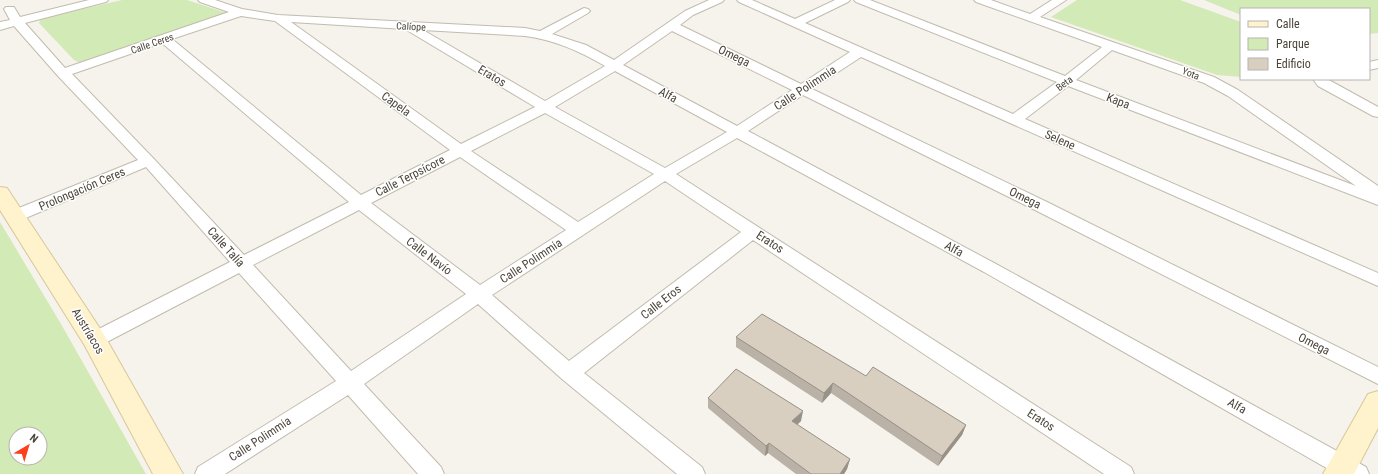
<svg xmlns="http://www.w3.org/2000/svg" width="1378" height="474" font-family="'Roboto Condensed',sans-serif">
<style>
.green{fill:#d2eab5;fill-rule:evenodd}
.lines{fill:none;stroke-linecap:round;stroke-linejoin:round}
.street-casing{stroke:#c2bbae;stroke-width:2}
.secondary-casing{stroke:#d6c79b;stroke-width:2}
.street{fill:#fff;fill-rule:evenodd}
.secondary{fill:#fff3cd;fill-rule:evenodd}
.wall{fill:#bab2a6}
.shaded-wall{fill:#979187}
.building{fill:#d8cfc1;stroke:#979187}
.labels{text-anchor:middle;stroke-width:3;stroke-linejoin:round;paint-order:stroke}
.far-street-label{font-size:10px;fill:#4b4439;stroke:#fff}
.street-label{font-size:12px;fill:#4b4439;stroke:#fff}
</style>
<rect width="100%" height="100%" fill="#f6f3ec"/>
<path class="green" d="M122,0H187L227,13L86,62H78L74,60L39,23L40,20L48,17Z
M1077,0H1180L1241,22V77L1217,75L1051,17Z
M1204,0H1378V33L1369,34V9H1241V15Z
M0,222L61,324L146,474H0ZM16,434H40V458H16Z"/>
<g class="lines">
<g class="street-casing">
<path id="street" d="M89,0H108L106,2L25,23L65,68L229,12L200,2L198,0H215L242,9L278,15L525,28L540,31L584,8L588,9L590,11L588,13L552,34L586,45L614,60L685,11L709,0H724L722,2L693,15L680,25L801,84L850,52L739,2L737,0H752L795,19L835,0H850L848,2L805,23L1013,114L1057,82L856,2L854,0H870L1065,76L1102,47L976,2L974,0H991L1030,14L1052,0H1066L1040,17L1214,77L1238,90L1378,186V205L1068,86L1025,119L1378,273V286L861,57L812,89L1047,202L1378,367V384L1035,210L803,95L748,131L996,264L1366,467L1369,474H1337L984,272L737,138L676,174L1131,467L1134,474H1104L753,240L584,373L702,467L705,474H677L562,379L478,304L364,384L441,467L444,474H418L348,395L225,474H195L198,467L336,381L239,273L101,345L94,348L87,345L84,340L87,335L230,262L146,167L21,220L15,221L9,220L7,216L9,212L138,160L58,76L14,26L0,30V22L10,20L4,9L6,7H14L20,17ZM241,16L275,21L450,150L361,195L172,39ZM291,22L405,29L535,107L461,144ZM423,30L525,36C555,40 579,51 605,66L545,101ZM672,31L792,90L737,126L623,65ZM162,43L349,202L244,255L153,158L72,74ZM1112,50L1204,83L1228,96L1356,186L1076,80ZM615,71L727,132L665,168L555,107ZM545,113L654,174L578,222L471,151ZM460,157L566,230L480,285L371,203ZM665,181L741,232L569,361L492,295ZM359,210L466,294L351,371L253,265Z
M1378,60V68L1369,70V62Z
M1313,79H1327L1378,107V117L1373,116L1318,86Z"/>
</g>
<g class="secondary-casing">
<path id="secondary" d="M0,187L7,188L103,333L183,474H153L85,346L0,210Z
M1378,391V428L1354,474H1323L1368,394Z"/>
</g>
<use href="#street" class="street"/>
<use href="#secondary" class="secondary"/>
</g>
<path class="wall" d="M736,337L966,425L962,435L938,466L831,393L822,403L736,347Z
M708,398L801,421L797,425L850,459L847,469L844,474H796L768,453L765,456L708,408Z"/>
<path class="shaded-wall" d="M833,383L831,393L822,403L824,393Z
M803,411L801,421L790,431L792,421Z
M966,425L962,435L938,466L942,456Z
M769,443L768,453L765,456L766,446Z
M850,459L847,469L844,474H840Z"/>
<path class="building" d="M762,314L866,376L873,367L966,425L942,456L833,383L824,393L736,337Z
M736,369L803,411L792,421L850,459L840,474H811L769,443L766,446L708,398Z"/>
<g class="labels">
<g class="far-street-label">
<text transform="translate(411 26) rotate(3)" y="4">Calíope</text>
<text transform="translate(152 43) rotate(-19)" y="4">Calle Ceres</text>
<text transform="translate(1191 73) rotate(21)" y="4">Yota</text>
<text transform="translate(1064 83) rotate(-37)" y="4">Beta</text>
</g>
<g class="street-label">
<text transform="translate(734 56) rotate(26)" y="4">Omega</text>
<text transform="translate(492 76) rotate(31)" y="4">Eratos</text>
<text transform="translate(805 88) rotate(-33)" y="4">Calle Polimmia</text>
<text transform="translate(668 95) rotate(28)" y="4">Alfa</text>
<text transform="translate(1118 101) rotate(21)" y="4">Kapa</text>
<text transform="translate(396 104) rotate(36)" y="4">Capela</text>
<text transform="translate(1060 140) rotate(24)" y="4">Selene</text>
<text transform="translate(410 176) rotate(-27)" y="4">Calle Terpsícore</text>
<text transform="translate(82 189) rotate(-23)" y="4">Prolongación Ceres</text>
<text transform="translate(1025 198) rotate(26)" y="4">Omega</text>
<text transform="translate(770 242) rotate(33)" y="4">Eratos</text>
<text transform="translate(226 247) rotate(48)" y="4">Calle Talía</text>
<text transform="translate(954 249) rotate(28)" y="4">Alfa</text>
<text transform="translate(429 256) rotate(37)" y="4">Calle Navío</text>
<text transform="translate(531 261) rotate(-33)" y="4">Calle Polimmia</text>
<text transform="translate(661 302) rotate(-38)" y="4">Calle Eros</text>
<text transform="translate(88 331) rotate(59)" y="4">Austríacos</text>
<text transform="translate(1314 344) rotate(27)" y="4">Omega</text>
<text transform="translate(1237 406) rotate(29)" y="4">Alfa</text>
<text transform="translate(1041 420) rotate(33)" y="4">Eratos</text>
<text transform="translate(260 439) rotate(-33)" y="4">Calle Polimmia</text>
</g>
</g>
<rect x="1240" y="8" width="130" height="72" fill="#ffffff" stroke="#b7b4b0"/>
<rect x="1248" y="21" width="20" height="6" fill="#fff3cd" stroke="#b7b4b0"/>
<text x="1276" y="28" font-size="12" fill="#4b4439">Calle</text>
<rect x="1248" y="38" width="20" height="12" fill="#d2eab5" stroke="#b7b4b0"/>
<text x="1276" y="48" font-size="12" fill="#4b4439">Parque</text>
<rect x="1248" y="58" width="20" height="12" fill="#d8cfc1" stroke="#b7b4b0"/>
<text x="1276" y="68" font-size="12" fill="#4b4439">Edificio</text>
<g transform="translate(28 446) rotate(38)"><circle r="19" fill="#ffffff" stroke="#b7b4b0"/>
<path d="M0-3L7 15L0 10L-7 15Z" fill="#fc3f1d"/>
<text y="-6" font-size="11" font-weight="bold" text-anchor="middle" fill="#4b4439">N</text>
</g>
</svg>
